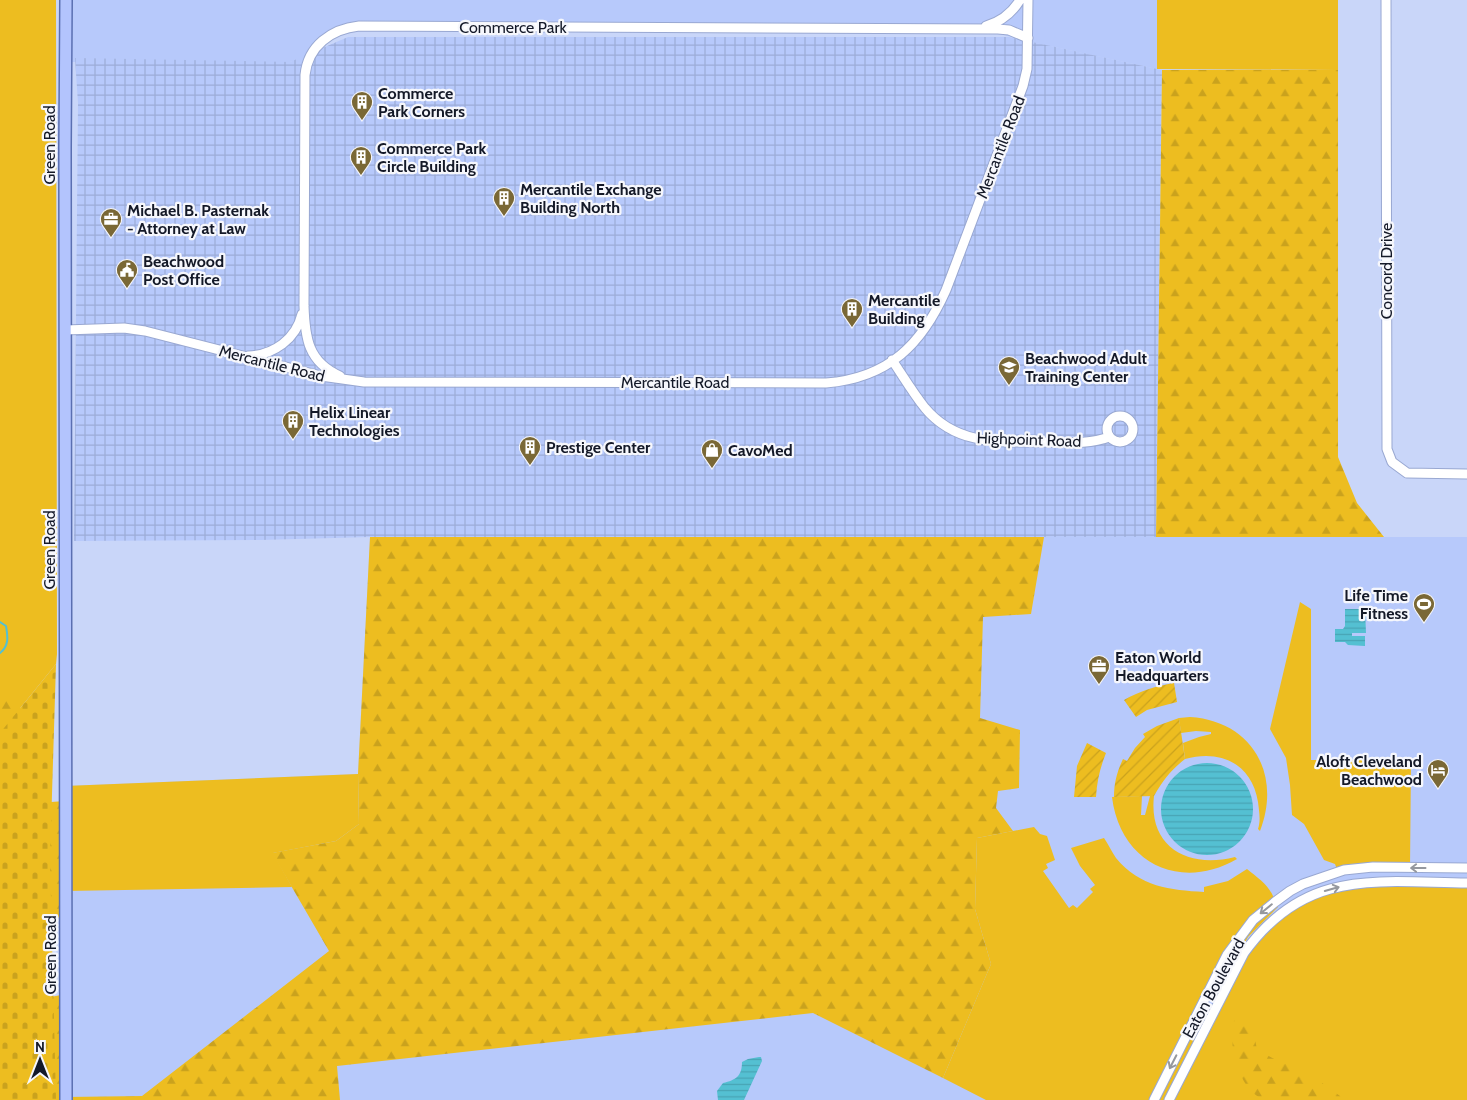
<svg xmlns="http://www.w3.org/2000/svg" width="1467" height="1100" font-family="Cabin,sans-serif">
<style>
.built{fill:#b7c9fb}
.industrial{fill:url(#industrial-grid)}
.grass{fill:#edbd20}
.forest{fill:url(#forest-firs)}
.cemetery{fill:url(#cemetery-stones)}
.garden{fill:url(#garden-furrows)}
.water{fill:url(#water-rules)}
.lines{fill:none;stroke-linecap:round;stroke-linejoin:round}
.stream{stroke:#54c0d2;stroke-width:2}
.minor-casing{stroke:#99a8d2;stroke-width:11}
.major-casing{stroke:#5a6fb1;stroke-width:14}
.minor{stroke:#fff;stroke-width:9}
.major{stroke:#b3c4fd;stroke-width:11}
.oneway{stroke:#95989e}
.labels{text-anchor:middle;stroke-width:4.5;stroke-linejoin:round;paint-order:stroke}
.street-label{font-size:16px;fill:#141928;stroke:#f6f7fc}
.poi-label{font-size:16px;font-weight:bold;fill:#141928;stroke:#f6f7fc;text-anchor:start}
</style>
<defs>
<pattern id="industrial-grid" width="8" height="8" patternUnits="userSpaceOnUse" patternTransform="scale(1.25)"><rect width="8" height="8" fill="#b7c9fb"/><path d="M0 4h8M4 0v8" fill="none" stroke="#9cacd7"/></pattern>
<pattern id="forest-firs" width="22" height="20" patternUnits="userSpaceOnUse" patternTransform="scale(1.25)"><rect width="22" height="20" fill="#edbd20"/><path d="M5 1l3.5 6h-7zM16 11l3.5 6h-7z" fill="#caa21d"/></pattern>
<pattern id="cemetery-stones" width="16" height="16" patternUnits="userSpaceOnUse" patternTransform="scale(1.25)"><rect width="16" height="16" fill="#edbd20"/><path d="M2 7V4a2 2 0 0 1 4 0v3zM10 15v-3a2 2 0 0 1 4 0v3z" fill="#caa21d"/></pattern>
<pattern id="garden-furrows" width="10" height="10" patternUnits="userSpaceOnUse" patternTransform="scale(1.25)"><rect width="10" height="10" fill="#edbd20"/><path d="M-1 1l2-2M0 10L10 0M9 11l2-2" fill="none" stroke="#caa21d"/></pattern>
<pattern id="water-rules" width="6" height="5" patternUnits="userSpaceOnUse" patternTransform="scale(1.25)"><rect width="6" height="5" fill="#54c0d2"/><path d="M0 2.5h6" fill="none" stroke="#48a4b4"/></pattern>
</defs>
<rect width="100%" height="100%" fill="#c9d6f9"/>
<path class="built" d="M66,0H1157V69L1031,42L1027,38H1016L979,29L491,27L336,31L310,56L290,62H65Z
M370,537H1467V1100H66L65,786L358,774Z"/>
<path class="industrial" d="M348,37H1009L1162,70L1156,537H370L261,540L74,541L78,103L75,58L290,62Z"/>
<path class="grass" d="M0,0H56L57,654L56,664L0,733Z
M1157,0H1338V70L1157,69Z
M1300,602L1311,609V760H1411L1410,868L1338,872L1335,864L1324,860L1304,824L1292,815L1290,785L1286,758L1270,729Z
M1190,717C1252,721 1282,774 1260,831L1258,829C1261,820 1259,811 1258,802C1252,764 1221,749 1185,759L1183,743L1199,737L1211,734V732L1196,731L1181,733L1179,718Z
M358,774L359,824L336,841L273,853L292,887L66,891L65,786Z
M1142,796L1141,815H1145L1150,796H1154C1148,848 1189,869 1235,857L1237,859C1180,892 1120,863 1112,797Z
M1034,827L1040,834L1047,836L1055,860L1046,864L1048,868L1043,871L1069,908L1073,905L1077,908L1093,892L1090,889L1095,885L1080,866L1071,848L1104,838C1108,844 1112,852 1116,858C1140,887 1170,890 1204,892V887L1228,881L1247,869C1259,879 1271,886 1275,902L1234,944L1154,1100H986L943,1078L991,964L975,909L977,838Z
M1467,883V1100H1169L1236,968L1281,913L1338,887Z
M1276,906L1278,907L1248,937L1214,1002L1209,1000L1235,950L1258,920Z
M1207,1003L1212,1005L1164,1100H1158Z"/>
<path class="forest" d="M1162,70H1338V457L1357,503L1384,537H1156Z
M370,537H1044L1031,614L983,617L980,718L1020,730L1019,788L998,791L996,808L1013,831L977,838L975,909L991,964L943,1078L813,1013L337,1066L340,1100H0V1007L66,994V1097L142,1096L329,951L272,853L336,841L359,824L358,774Z
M14,694L33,738L0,762V704Z
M65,801L66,918L0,913V821L51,802Z
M1244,1009L1252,1021L1257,1050L1278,1061L1307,1072L1340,1096L1342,1100C1329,1100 1269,1100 1262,1099C1238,1087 1229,1048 1233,1024C1234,1019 1240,1013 1244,1009Z"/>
<path class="cemetery" d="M56,664L50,859L56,1100H0V733Z"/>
<path class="garden" d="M1174,683L1177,702L1147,710L1136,717L1124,700C1140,691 1156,686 1174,683Z
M1179,718L1185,759C1171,770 1163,780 1154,796L1114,797C1114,783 1117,772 1123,759L1127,761L1135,748L1145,737L1143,734L1157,726Z
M1087,743L1106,753C1100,768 1097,781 1096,797H1074L1077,766Z"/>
<path class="water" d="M1345,609H1365L1366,633H1352V636H1365V646L1348,645L1345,642H1335V629H1343L1345,626Z
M1161 809a46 46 0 1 1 92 0a46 46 0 1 1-92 0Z
M759,1057H761L762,1061L744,1100H718L717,1091L723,1083C736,1080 742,1076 742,1062L748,1059Z"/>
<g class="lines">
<path class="stream" d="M0,622L6,626C8,637 9,646 0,653"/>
<g class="minor-casing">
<path id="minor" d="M1386,0L1387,449L1392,462L1407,473L1467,474
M986,26C1000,22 1012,13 1020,0
M65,330L124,328L145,331L321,376L364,382L826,383C889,378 922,344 946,290L1023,86L1027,69L1028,0
M248,356C274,355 296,339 302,314
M892,360C903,376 913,393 925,408C956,445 998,442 1041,442C1064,442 1088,445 1109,437
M340,376C308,362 305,338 304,306L305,75C308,46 331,29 359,26L998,29L1009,30L1028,38
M1107 429a13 13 0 1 1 26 0a13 13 0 1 1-26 0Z
M1154,1100L1227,955L1253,920L1275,902L1290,891L1303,884L1344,870L1373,867L1467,868
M1169,1100L1244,953C1305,868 1375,882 1467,883"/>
</g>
<g class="major-casing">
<path id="major" d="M66,0L65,147L66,1100"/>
</g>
<use href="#minor" class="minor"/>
<use href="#major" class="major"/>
</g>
<defs><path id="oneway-shaft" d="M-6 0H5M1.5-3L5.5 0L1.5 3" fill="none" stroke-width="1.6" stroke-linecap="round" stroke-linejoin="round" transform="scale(1.25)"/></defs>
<g class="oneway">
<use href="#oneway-shaft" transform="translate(1418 868) rotate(180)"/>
<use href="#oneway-shaft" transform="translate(1332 889) rotate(-16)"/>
<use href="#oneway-shaft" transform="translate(1266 909) rotate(141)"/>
<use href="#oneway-shaft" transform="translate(1173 1062) rotate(117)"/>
</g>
<defs>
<g id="building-pin" transform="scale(1.125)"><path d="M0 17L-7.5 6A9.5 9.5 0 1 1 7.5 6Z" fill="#7a6836" stroke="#f6f7fc"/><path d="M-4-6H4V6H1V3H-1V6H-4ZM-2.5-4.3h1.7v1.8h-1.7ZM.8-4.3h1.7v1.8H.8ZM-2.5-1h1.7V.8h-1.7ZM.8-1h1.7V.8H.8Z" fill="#fff"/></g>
<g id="office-pin" transform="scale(1.125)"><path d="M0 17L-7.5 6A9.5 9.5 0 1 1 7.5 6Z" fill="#7a6836" stroke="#f6f7fc"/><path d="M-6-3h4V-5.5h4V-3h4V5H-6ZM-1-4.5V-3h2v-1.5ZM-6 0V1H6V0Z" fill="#fff"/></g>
<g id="civic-pin" transform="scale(1.125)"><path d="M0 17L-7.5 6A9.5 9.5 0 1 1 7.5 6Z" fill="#7a6836" stroke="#f6f7fc"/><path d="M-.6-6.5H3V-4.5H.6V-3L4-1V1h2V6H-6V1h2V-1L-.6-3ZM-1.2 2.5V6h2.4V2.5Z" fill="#fff"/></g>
<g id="school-pin" transform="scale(1.125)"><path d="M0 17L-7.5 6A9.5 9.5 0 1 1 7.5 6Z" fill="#7a6836" stroke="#f6f7fc"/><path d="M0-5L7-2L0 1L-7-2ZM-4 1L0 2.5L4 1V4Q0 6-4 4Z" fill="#fff"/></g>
<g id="shop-pin" transform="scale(1.125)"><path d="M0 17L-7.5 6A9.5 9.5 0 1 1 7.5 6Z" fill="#7a6836" stroke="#f6f7fc"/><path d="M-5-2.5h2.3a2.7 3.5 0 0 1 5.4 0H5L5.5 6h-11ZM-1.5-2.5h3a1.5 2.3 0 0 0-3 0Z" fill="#fff"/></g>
<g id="stadium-pin" transform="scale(1.125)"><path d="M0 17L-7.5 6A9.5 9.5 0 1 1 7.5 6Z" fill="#7a6836" stroke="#f6f7fc"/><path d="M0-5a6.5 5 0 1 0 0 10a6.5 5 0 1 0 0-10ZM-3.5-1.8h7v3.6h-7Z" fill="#fff"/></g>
<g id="hotel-pin" transform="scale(1.125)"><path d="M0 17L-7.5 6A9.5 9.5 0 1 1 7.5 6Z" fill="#7a6836" stroke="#f6f7fc"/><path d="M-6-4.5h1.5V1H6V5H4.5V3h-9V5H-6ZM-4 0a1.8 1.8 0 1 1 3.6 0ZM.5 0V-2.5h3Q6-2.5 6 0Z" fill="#fff"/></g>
</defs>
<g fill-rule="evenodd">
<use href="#building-pin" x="362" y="102"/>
<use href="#building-pin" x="361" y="157"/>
<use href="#building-pin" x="504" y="198"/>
<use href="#office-pin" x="111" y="219"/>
<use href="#civic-pin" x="127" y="270"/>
<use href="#building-pin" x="852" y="309"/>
<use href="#school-pin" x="1009" y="367"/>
<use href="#building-pin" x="293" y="421"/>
<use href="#building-pin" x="530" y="447"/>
<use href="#shop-pin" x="712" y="450"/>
<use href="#stadium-pin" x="1424" y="604"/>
<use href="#office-pin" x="1099" y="666"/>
<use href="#hotel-pin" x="1438" y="770"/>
</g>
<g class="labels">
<g class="street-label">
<text x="513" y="33">Commerce Park</text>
<text transform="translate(49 145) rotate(-90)" y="6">Green Road</text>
<text transform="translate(1000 147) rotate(-69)" y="6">Mercantile Road</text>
<text transform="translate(1386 271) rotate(-90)" y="6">Concord Drive</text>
<text transform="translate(272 363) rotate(14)" y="6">Mercantile Road</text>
<text x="675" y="388">Mercantile Road</text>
<text transform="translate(1029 439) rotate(2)" y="6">Highpoint Road</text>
<text transform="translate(49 550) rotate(-90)" y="6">Green Road</text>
<text transform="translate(50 955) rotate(-90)" y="6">Green Road</text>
<text transform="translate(1213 988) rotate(-61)" y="6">Eaton Boulevard</text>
</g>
<g class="poi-label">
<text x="378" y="99">Commerce<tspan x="378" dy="18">Park Corners</tspan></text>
<text x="377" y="154">Commerce Park<tspan x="377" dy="18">Circle Building</tspan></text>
<text x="520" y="195">Mercantile Exchange<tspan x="520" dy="18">Building North</tspan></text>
<text x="127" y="216">Michael B. Pasternak<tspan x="127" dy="18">- Attorney at Law</tspan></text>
<text x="143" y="267">Beachwood<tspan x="143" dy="18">Post Office</tspan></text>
<text x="868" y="306">Mercantile<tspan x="868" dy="18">Building</tspan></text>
<text x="1025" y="364">Beachwood Adult<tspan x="1025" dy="18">Training Center</tspan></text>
<text x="309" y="418">Helix Linear<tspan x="309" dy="18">Technologies</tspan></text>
<text x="546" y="453">Prestige Center</text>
<text x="728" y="456">CavoMed</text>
<text x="1408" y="601" text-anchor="end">Life Time<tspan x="1408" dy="18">Fitness</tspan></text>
<text x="1115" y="663">Eaton World<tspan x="1115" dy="18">Headquarters</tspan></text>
<text x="1422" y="767" text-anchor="end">Aloft Cleveland<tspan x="1422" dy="18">Beachwood</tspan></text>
</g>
</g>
<g transform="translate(40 1060)" stroke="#f6f7fc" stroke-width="4" paint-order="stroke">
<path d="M0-4L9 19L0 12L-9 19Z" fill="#141928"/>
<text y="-8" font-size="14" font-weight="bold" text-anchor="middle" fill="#141928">N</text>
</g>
</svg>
